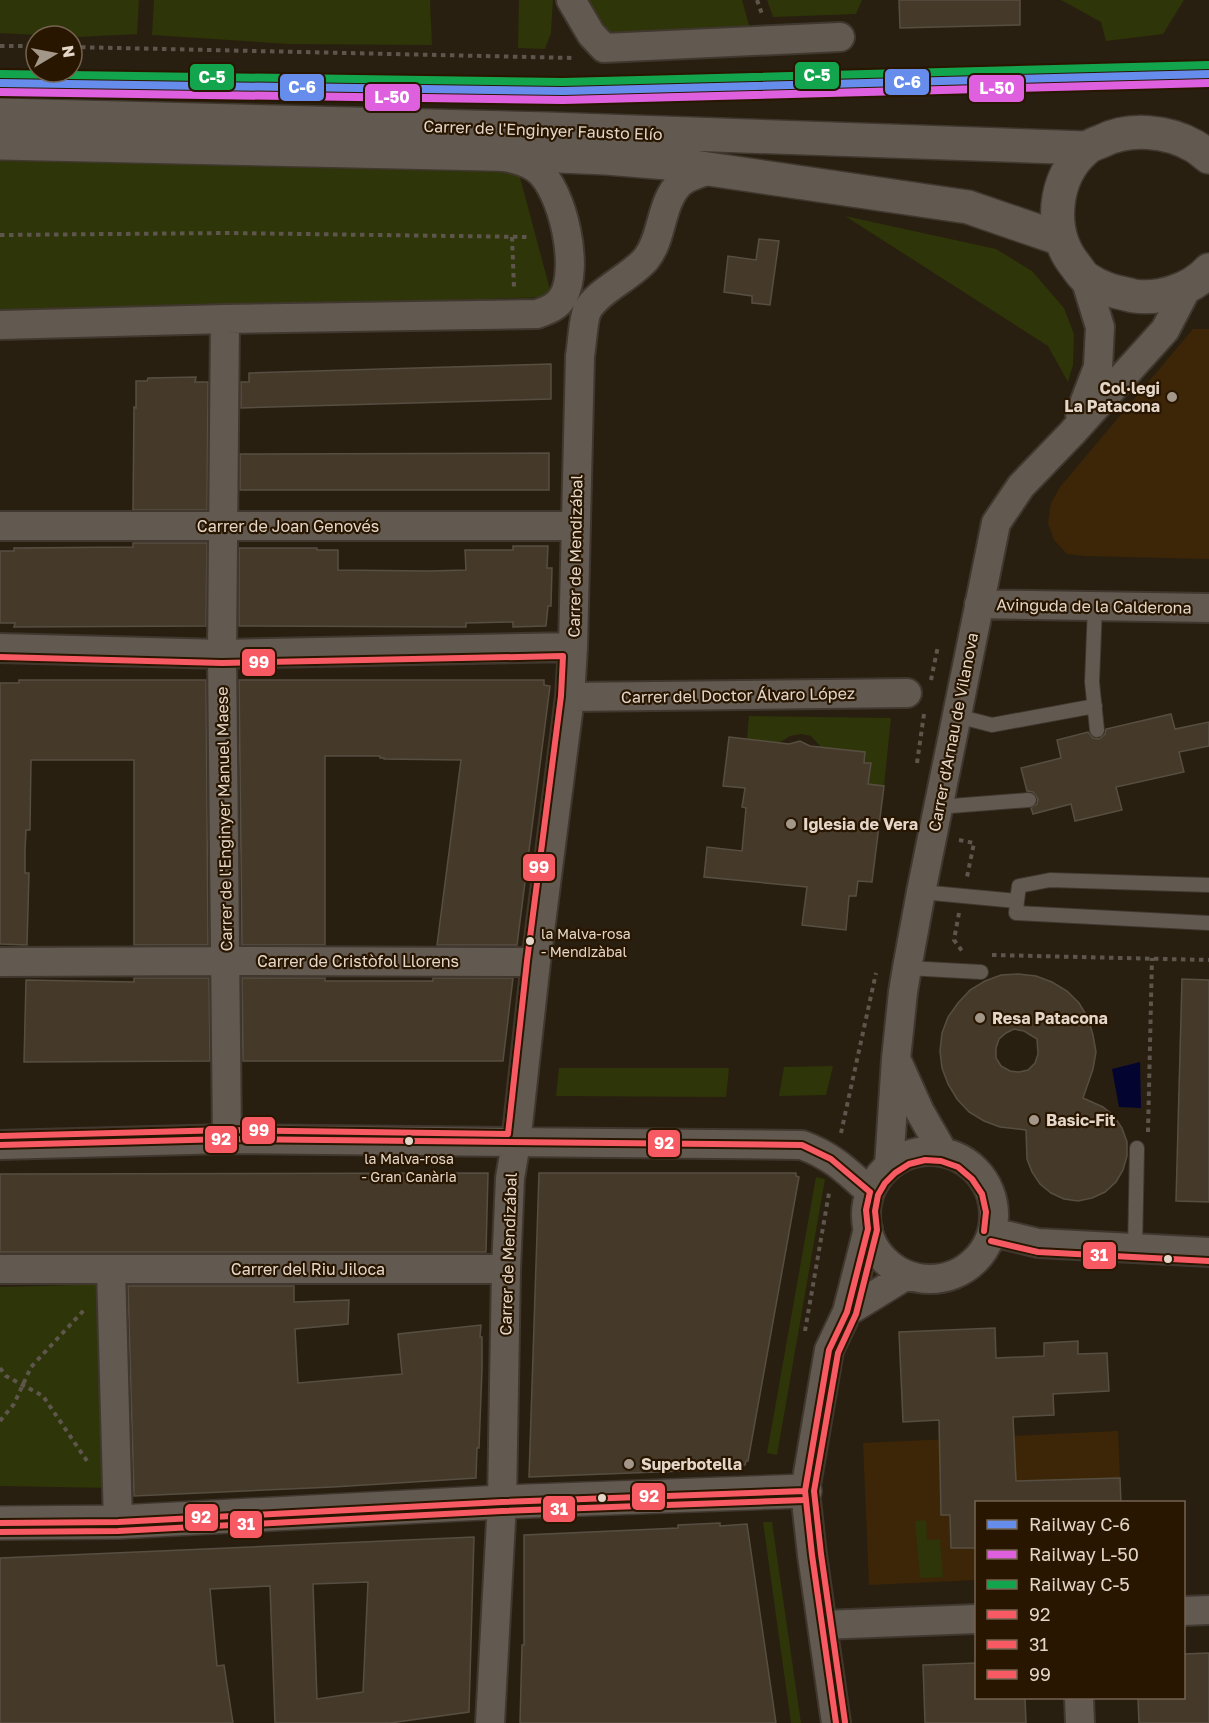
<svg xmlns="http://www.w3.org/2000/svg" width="1209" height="1723" font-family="'Golos Text',sans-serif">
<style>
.built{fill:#3d2607}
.green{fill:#2e3508}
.water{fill:#040430}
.building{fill:#453a2a;stroke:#574e42;stroke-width:1.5;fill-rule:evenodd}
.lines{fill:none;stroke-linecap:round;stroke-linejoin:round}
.lane-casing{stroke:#40372e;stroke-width:16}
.street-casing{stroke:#40372e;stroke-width:32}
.secondary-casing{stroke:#40372e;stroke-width:36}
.path{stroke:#5e564c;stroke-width:4;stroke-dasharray:4.5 4.5;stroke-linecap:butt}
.lane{stroke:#625a50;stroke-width:14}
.street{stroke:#625a50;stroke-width:28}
.secondary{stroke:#625a50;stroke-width:33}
.bus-1-casing{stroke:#291600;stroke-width:10}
.bus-2-casing{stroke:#291600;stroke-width:10}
.bus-3-casing{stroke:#291600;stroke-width:10}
.bus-1{stroke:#f85a63;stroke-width:6}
.bus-2{stroke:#f85a63;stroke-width:6}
.bus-3{stroke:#f85a63;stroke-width:6}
.rail-1-casing{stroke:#291600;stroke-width:12}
.rail-2-casing{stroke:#291600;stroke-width:12}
.rail-3-casing{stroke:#291600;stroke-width:12}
.rail-1{stroke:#668deb;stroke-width:8}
.rail-2{stroke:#df60df;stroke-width:8}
.rail-3{stroke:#13a54d;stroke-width:8}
.poi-dot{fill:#a29788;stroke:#291600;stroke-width:2}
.bus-dot{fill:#e4d7c9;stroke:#291600;stroke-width:2}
.labels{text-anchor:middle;stroke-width:4.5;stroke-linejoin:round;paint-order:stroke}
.bus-label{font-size:14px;fill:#e4d7c9;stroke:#291600;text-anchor:start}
.street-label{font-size:16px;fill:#e4d7c9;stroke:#291600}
.poi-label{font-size:16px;font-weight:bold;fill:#e4d7c9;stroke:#291600;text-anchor:start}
.line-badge{stroke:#291600;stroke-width:2}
.badge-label{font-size:16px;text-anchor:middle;font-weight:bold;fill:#fff}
</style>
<rect width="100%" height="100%" fill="#281f10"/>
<path class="built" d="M1193,329H1209V559L1085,556L1067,554L1054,540L1048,523L1051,503L1060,487Z
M1118,1431L1121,1502H976V1580L869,1585L863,1443Z"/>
<path class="green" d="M0,0H139L137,34L77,37L0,33Z
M154,0H430L432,45L289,44L152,35Z
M519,0H553L551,33L545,49L518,48Z
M585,0H742L749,25L747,31L610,38Z
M767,0H862L856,14L773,17Z
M1061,0H1184L1163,34L1106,41L1101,22Z
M0,158L518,170L552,297L0,313Z
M845,216L996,249L1032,271L1064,308L1074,334L1073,365L1068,382L1048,346Z
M749,716L891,718L884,786L861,784L862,777H869L871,764L864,763L865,752L821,747L811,736L801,734L790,736L779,743L747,739Z
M833,1066L826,1095L779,1096L784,1067Z
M559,1068H729L726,1097L556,1096Z
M816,1177L825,1179L777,1455L767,1453Z
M108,1284L113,1488L0,1486V1287Z
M926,1520L927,1540L940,1539L943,1577L920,1578L915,1521Z
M763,1522H772L801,1723H791Z"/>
<path class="water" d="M1140,1062L1141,1108L1119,1107L1112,1069Z"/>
<path class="building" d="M899,0H1020V25L900,28Z
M759,239L779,241L770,305L752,303V296L724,292L728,256L756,260Z
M551,364V399L241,408V382H249V373Z
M196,377L195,382H208L207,510H133L134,407L136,408V381H147L148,378Z
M549,453V490H240V454Z
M133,543H207L206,626L14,627L15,623H0V551H14V548L133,547Z
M513,546H548L547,568H552L551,606H548L546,626L513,627V622L466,623V627L239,626V548H317V550H338V570L429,571L466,570L465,550H513Z
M19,680H206L208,945H134V760H31L30,830H26L25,850V873H29L27,945L0,944V683H19Z
M239,680H544V685L550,686L517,945H437L461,760L384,759V758H380V756H325V945H242Z
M1171,714L1175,729L1209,722V746L1179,752L1184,772L1116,787L1122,810L1075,821L1071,804L1033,814L1031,808L1037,804L1038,799L1033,792L1027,791L1021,768L1061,758L1057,740L1088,732L1093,738L1099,739L1105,734L1106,729Z
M729,737L789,744L800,741L810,746L865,752L864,763H871L868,784L884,786L872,882L858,881L856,896H849L846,930L802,925L807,887L704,877L707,847L742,851L746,808L742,807L745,788L723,786Z
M1018,974L1036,976L1052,982L1067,991L1079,1003L1088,1018L1093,1035L1096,1052L1093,1069L1083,1098L1103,1107L1114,1116L1122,1128L1127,1142V1156L1123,1170L1116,1182L1105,1192L1092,1198L1078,1201L1064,1199L1051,1193L1040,1184L1032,1172L1027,1159L1026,1130L1000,1127L984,1121L969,1112L957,1099L948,1084L942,1068L940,1051L942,1033L948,1017L958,1003L970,990L985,981L1001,975ZM1014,1029L1024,1031L1037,1039L1038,1054L1035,1063L1028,1070L1019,1072L1010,1071L1001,1066L996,1058V1048L999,1039L1006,1033Z
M134,978H209L210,1061L24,1062L26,980L134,982Z
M242,978H325V981H433V978H513L503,1061H243Z
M1182,979L1209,980V1202L1176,1201Z
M488,1173L486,1252H0V1174Z
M539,1173H796V1176L799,1177L748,1461H746L745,1465L733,1466V1469L529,1477Z
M128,1286H294V1302L349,1300L348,1324L295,1329L298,1383L402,1374L398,1334L481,1325L480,1337H482V1369L479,1448H477L476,1478L333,1487L134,1496Z
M995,1328L996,1358L1044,1356V1343L1078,1341V1354L1107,1353L1109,1391L1053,1394L1054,1415L1013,1417L1016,1481L1120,1478L1121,1503H976V1548H951L950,1515H941L939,1420L903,1422L899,1332Z
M720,1523V1526L747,1524L776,1723H520L522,1645H524V1535L678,1528V1525Z
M474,1537L469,1712L390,1723H275L270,1586L210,1589L217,1666L224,1665L233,1723H0V1558ZM368,1582L363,1692L317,1699L313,1584Z
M1209,1653V1723H1139L1138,1698H1184V1654Z
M976,1663V1698H1025L1026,1723H925L923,1665Z"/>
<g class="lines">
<g class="lane-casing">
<path id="lane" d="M1095,606L1092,682L1097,730
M957,716L992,725L1095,706
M938,807L1029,800
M921,892L1017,901L1016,913L1209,923
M1017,901L1019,886L1050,880L1209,885
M907,968L981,972
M1135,1248L1137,1148"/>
</g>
<g class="street-casing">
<path id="street" d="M571,0L591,34L604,48L840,37
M225,319L222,654L227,1139
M0,325L225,319L537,314C548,310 557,307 563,297C580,268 563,191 538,170C528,162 516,159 504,157
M1080,414L1098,367L1100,327L1085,278
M0,526H576
M979,604L1209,608
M0,648L222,654L573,647
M570,697L907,693
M0,962L225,961L536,962
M898,1063L920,1112L943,1152
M0,1145L227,1139L802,1145C832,1156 847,1171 870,1192
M866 1215a64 64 0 1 1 128 0a64 64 0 1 1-128 0Z
M889,1166L896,1059L903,992L907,968L921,892L996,523L1021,486L1072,433L1165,330L1188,286
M993,1232L1038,1243L1209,1252
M0,1269H506
M111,1269L118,1522
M847,1312L907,1275
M1184,1611L1209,1610
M822,1625L976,1619
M1079,1698L1080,1723
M490,1723L502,1502L506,1269L510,1178L516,1143L536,962L570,697L573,647L580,356C582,345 583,320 587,311C597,291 631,277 646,259C663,238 660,204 679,184C687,176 701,173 712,169
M836,1723L812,1555L805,1491L829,1350L847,1312L868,1229"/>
</g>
<g class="secondary-casing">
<path id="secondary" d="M0,115L548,129L1086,148
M0,143L534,155L606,158L667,163L968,207L1061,239
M1209,157C1204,154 1200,149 1194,146C1168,131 1130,127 1102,141C1097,143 1090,145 1086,149C1053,177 1048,232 1075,265C1079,270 1082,276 1087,279C1101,289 1117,292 1134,296C1160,300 1192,289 1209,270
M0,1523L118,1522L502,1502L805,1491"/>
</g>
<path class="path" d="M757,0L762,14
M0,46H36
M72,47L575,58
M0,235L226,233L531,237
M512,237L514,287
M931,680L938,646
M917,763L924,714
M959,840L974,843L967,877
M959,913L954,940L962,951
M992,955L1209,960
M1148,1132L1152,958
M841,1133L876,973
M805,1331L829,1193
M0,1368L6,1376L43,1396L87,1461
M0,1421L14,1404L31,1367L84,1310"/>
<use href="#lane" class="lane"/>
<use href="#street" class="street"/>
<use href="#secondary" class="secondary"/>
<g class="bus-1-casing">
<path id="bus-1" d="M0,1145L227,1139L802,1145L831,1159L870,1192
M0,1523L118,1522L502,1502L805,1491
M836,1723L812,1555L805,1491L829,1350L847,1312L868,1229L866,1210L870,1192"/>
</g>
<g class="bus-2-casing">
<path id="bus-2" d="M991,1241L1038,1252L1209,1261
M0,1532L118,1531L502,1511L805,1500
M845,1722L821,1554L814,1491L838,1353L856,1314L877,1230L875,1211L878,1195L885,1183L895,1173L909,1164L925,1160L941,1161L958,1167L972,1179L982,1194L986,1212L984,1231"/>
</g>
<g class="bus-3-casing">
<path id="bus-3" d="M0,657L222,663L563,656L561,696L527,961L508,1134L227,1130L0,1136"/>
</g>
<use href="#bus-1" class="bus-1"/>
<use href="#bus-2" class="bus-2"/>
<use href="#bus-3" class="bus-3"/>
<g class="rail-1-casing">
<path id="rail-1" d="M0,83L563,91L1209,74"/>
</g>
<g class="rail-2-casing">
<path id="rail-2" d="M0,92L563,100L1209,83"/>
</g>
<g class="rail-3-casing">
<path id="rail-3" d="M0,74L563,82L1209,65"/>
</g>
<use href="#rail-1" class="rail-1"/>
<use href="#rail-2" class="rail-2"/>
<use href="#rail-3" class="rail-3"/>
</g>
<g class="poi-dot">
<circle cx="1172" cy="397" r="6"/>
<circle cx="791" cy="824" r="6"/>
<circle cx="980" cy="1018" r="6"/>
<circle cx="1034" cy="1120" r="6"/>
<circle cx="629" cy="1464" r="6"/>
</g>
<g class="bus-dot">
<circle cx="530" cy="941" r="5"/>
<circle cx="409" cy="1141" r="5"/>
<circle cx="1168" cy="1259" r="5"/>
<circle cx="602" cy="1498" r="5"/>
</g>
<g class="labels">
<g class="bus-label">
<text x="541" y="939">la Malva-rosa<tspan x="541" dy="18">- Mendizàbal</tspan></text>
<text x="409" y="1164" text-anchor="middle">la Malva-rosa<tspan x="409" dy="18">- Gran Canària</tspan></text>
</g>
<g class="street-label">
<text transform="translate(543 130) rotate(2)" y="6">Carrer de l'Enginyer Fausto Elío</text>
<text x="288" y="532">Carrer de Joan Genovés</text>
<text transform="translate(575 556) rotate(-89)" y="6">Carrer de Mendizábal</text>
<text transform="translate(1094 606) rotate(1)" y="6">Avinguda de la Calderona</text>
<text transform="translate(738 695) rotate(-1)" y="6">Carrer del Doctor Álvaro López</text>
<text transform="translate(953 732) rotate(-79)" y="6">Carrer d'Arnau de Vilanova</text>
<text transform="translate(224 819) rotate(-91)" y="6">Carrer de l'Enginyer Manuel Maese</text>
<text x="358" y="967">Carrer de Cristòfol Llorens</text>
<text transform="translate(508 1254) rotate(-88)" y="6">Carrer de Mendizábal</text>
<text x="308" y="1275">Carrer del Riu Jiloca</text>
</g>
<g class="poi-label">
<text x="1160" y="394" text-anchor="end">Col·legi<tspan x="1160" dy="18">La Patacona</tspan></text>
<text x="803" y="830">Iglesia de Vera</text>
<text x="992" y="1024">Resa Patacona</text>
<text x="1046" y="1126">Basic-Fit</text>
<text x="641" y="1470">Superbotella</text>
</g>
</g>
<g class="line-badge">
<rect x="794" y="61" width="46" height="29" rx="6" fill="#13a54d"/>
<rect x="189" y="63" width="46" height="28" rx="6" fill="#13a54d"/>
<rect x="884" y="68" width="46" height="28" rx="6" fill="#668deb"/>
<rect x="279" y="73" width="46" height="29" rx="6" fill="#668deb"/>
<rect x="968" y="74" width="57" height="29" rx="6" fill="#df60df"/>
<rect x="364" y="83" width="57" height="29" rx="6" fill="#df60df"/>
<rect x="241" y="648" width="35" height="29" rx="6" fill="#f85a63"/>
<rect x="522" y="853" width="34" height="29" rx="6" fill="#f85a63"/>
<rect x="241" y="1116" width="35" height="29" rx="6" fill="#f85a63"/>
<rect x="204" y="1125" width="34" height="29" rx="6" fill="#f85a63"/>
<rect x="647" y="1129" width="34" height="29" rx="6" fill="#f85a63"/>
<rect x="1082" y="1241" width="35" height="29" rx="6" fill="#f85a63"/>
<rect x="631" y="1482" width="35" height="29" rx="6" fill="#f85a63"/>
<rect x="542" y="1495" width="34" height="28" rx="6" fill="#f85a63"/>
<rect x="184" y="1503" width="35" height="29" rx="6" fill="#f85a63"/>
<rect x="229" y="1510" width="34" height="29" rx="6" fill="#f85a63"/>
</g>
<g class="badge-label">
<text x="817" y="81">C-5</text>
<text x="212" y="83">C-5</text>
<text x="907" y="88">C-6</text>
<text x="302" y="93">C-6</text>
<text x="997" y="94">L-50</text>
<text x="392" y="103">L-50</text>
<text x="259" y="668">99</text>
<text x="539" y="873">99</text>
<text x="259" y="1136">99</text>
<text x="221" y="1145">92</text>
<text x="664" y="1149">92</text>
<text x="1099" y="1261">31</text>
<text x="649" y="1502">92</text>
<text x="559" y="1515">31</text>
<text x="201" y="1523">92</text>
<text x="246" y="1530">31</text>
</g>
<rect x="975" y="1501" width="210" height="198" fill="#291600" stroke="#746350" stroke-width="1.5"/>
<rect x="987" y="1520" width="30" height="9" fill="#668deb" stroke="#746350" stroke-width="1.5"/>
<text x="1029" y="1531" font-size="18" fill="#e4d7c9">Railway C-6</text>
<rect x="987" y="1550" width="30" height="9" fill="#df60df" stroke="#746350" stroke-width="1.5"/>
<text x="1029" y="1561" font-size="18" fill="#e4d7c9">Railway L-50</text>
<rect x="987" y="1580" width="30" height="9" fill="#13a54d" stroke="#746350" stroke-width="1.5"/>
<text x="1029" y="1591" font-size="18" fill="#e4d7c9">Railway C-5</text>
<rect x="987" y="1610" width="30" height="9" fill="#f85a63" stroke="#746350" stroke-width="1.5"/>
<text x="1029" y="1621" font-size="18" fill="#e4d7c9">92</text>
<rect x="987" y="1640" width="30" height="9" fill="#f85a63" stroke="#746350" stroke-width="1.5"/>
<text x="1029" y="1651" font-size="18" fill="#e4d7c9">31</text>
<rect x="987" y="1670" width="30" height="9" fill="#f85a63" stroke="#746350" stroke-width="1.5"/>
<text x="1029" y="1681" font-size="18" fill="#e4d7c9">99</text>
<g transform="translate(54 54) rotate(80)"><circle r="28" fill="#291600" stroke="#746350" stroke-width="1.5"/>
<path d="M0-4.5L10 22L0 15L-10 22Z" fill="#a29788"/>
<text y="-9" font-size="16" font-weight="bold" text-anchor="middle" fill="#e4d7c9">N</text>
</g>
</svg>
